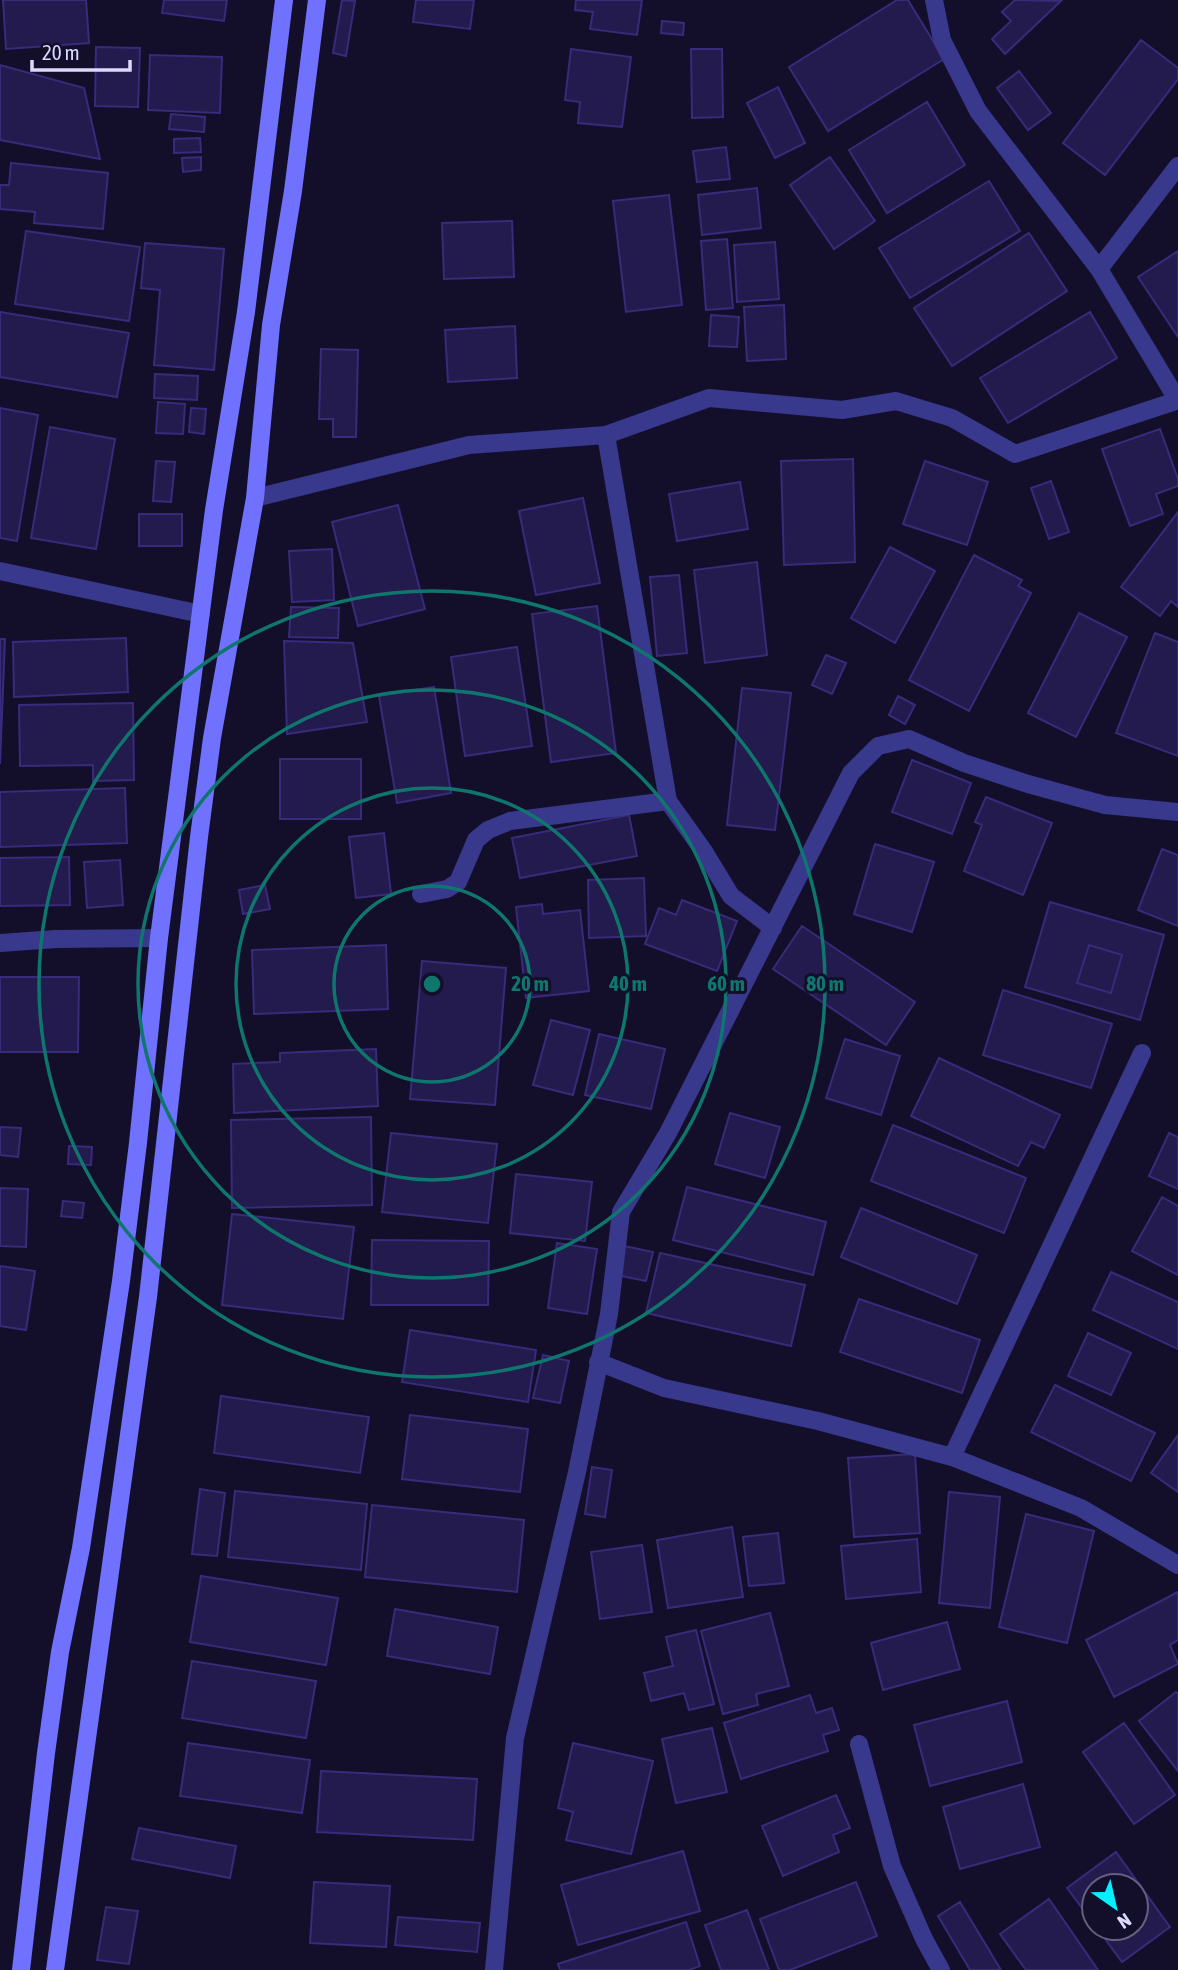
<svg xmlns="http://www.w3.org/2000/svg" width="1178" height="1970" font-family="'Asap Condensed',sans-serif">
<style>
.building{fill:#231a4d;stroke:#382b7a;stroke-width:2;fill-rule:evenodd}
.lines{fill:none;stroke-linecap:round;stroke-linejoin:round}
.street{stroke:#38388c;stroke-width:18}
.secondary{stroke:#7072ff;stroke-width:18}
.ring{fill:none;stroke:#0f766e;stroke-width:3.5}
.centre{fill:#0f766e;stroke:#130f2b;stroke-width:3.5}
.ring-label{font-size:21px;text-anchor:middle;font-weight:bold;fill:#0f766e;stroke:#130f2b;stroke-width:6;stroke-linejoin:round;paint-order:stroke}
</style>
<rect width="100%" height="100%" fill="#130f2b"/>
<path class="building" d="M3,0H86L89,43L6,49Z
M164,0H227L224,21L162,13Z
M342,0L355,1L346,56L333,53Z
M416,0H474L470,29L413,22Z
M576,0H642L637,35L590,29L593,12L575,10Z
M897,0H908L944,59L828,131L789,67Z
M1015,0L1061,1L1005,54L992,39L1011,21L1002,12Z
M662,21L684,23L683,35L661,33Z
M1141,40L1178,68V79L1105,175L1063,143Z
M96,47L140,48L138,107L95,106Z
M571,49L631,57L622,127L578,123L580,102L565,100Z
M691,49H722L723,117L692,118Z
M150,55L222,57L220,113L148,110Z
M0,65L84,88L100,159L0,140Z
M1019,71L1051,113L1028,130L997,88Z
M778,87L805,143L775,158L747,103Z
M927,102L965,165L887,213L849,150Z
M171,114L205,117L204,132L169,129Z
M200,138L201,152L174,153V139Z
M726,147L730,179L697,182L693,151Z
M201,157V170L183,172L182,158Z
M830,157L875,221L834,249L790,185Z
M11,163L108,173L103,229L34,223L35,212L0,209V185H9Z
M989,181L1020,231L910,298L879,248Z
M757,188L761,228L702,235L698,195Z
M669,195L682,305L626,312L613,201Z
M512,221L514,277L444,279L442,223Z
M26,231L140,247L129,321L15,304Z
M1029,233L1067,291L952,366L914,308Z
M727,239L733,308L706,310L701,241Z
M775,242L779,299L737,302L734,245Z
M145,243L224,249L214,370L154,365L160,290L141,288Z
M1178,251V337L1138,277Z
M784,305L786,359L747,361L744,307Z
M0,312L129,333L117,397L0,377Z
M1090,312L1117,358L1008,423L980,378Z
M711,315L739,317L737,347L709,346Z
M515,326L517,378L448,382L445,330Z
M321,349L358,350L356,437H333V419H319Z
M155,374L198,376L197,400L154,398Z
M158,402L185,404L183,434L156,433Z
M0,408L38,415L17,541L0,538Z
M191,408L206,409L204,434L189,432Z
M50,427L115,439L96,549L31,538Z
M1160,429L1178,479V486L1156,494L1163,514L1130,526L1102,449Z
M853,459L855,562L784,565L781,461Z
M156,461L175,462L171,502L153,501Z
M925,461L988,482L967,545L903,524Z
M1051,481L1069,532L1049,539L1031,488Z
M740,482L748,529L677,541L669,494Z
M583,498L600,583L536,595L519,511Z
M398,505L425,609L358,626L332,522Z
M1178,512V607L1171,601L1160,616L1121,587Z
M139,514H182V546H139Z
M890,547L935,571L895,643L851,618Z
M332,549L334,600L292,602L289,551Z
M974,555L1022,580L1018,586L1031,593L969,711L909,680Z
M757,562L767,655L705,663L694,570Z
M679,575L687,653L657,656L650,577Z
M597,606L616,753L551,762L532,614Z
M291,607L339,608L338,638L289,637Z
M1079,613L1127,637L1076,737L1028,713Z
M1155,633L1178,642V756L1116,733Z
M126,638L128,692L14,697L13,642Z
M0,639H5L0,764Z
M284,641L353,643L367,722L287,734Z
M517,647L532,746L465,756L451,657Z
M826,655L846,663L832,694L812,685Z
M434,687L451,793L397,803L379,696Z
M742,688L791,693L775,830L727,825Z
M898,696L915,705L905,724L889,715Z
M133,703L134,780L93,781V765L20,766L19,705Z
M280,759H361V819H280Z
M912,760L971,783L952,834L892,812Z
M125,788L127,843L0,847V792Z
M986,797L1052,823L1023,895L964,871L982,825L975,822Z
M629,815L637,856L520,878L512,838Z
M384,833L391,894L356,898L349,837Z
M875,844L934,862L912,932L854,914Z
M1162,849L1178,855V926L1138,910Z
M69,857L70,905L0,906V858Z
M120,860L123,905L87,908L84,862Z
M644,878L646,936L589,938L588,880Z
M265,885L270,909L243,914L239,890Z
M682,900L737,921L717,971L645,944L659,908L676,915Z
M1050,902L1164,935L1140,1020L1025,987ZM1089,945L1122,955L1111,993L1077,983Z
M542,904L543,914L580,910L589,991L526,998L516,907Z
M802,926L915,1002L886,1045L773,969Z
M386,945L388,1009L254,1014L252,950Z
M1089,945L1122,955L1111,993L1077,983Z
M422,961L506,968L495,1105L410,1099Z
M0,977H79L78,1052H0Z
M1003,990L1112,1024L1091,1088L983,1055Z
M551,1020L590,1030L573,1095L533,1085Z
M599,1034L665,1049L651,1109L585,1095Z
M845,1039L900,1056L881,1115L826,1098Z
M376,1049L378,1106L234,1113L233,1064L280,1062V1053Z
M939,1058L1060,1115L1044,1148L1031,1142L1018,1166L911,1116Z
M730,1113L780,1127L765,1178L715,1164Z
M371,1117L372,1205L232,1208L231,1120Z
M893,1125L1026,1178L1004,1233L871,1181Z
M0,1127L21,1128L18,1157L0,1155Z
M391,1133L497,1144L488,1223L382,1212Z
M1169,1133L1178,1137V1189L1149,1176Z
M69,1146L92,1147L91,1165L68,1164Z
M516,1174L592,1182L585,1241L510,1233Z
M687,1187L826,1222L813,1275L673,1240Z
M0,1188L28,1189L26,1247L0,1246Z
M1162,1197L1178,1206V1275L1132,1251Z
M63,1201L84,1203L82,1218L61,1216Z
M861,1208L977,1255L957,1304L841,1257Z
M232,1214L354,1227L343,1319L222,1305Z
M372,1240L489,1241L488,1305H371Z
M557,1243L597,1249L587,1314L548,1308Z
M624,1246L653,1252L646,1281L617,1275Z
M660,1253L805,1285L791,1346L646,1313Z
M0,1266L35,1271L26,1330L0,1326Z
M1111,1272L1178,1302V1349L1093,1310Z
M859,1299L980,1340L962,1393L840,1352Z
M410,1330L536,1350L528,1402L402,1382Z
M1088,1333L1131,1353L1111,1395L1068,1376Z
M543,1355L569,1361L560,1403L533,1398Z
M1055,1385L1155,1433L1131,1481L1031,1432Z
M221,1396L369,1417L360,1473L214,1453Z
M410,1415L528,1429L520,1492L402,1479Z
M1178,1435V1492L1151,1473Z
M915,1454L920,1533L854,1537L848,1458Z
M592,1467L612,1470L605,1517L585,1514Z
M200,1489L225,1493L217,1556L192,1554Z
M235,1491L367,1504L361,1570L228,1557Z
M949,1492L1000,1497L990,1608L939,1603Z
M372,1505L524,1520L517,1592L365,1577Z
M1026,1514L1094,1531L1067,1643L999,1627Z
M732,1527L743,1597L668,1608L657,1540Z
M778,1533L784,1583L749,1586L743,1537Z
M917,1539L921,1592L846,1599L841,1546Z
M642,1545L652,1612L600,1619L591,1552Z
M201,1576L338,1598L326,1665L190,1642Z
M1178,1592V1640L1170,1645L1178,1664L1114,1697L1086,1640Z
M395,1609L498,1627L490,1674L387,1656Z
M770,1613L789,1686L756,1694L758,1705L723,1714L701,1631Z
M947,1622L960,1669L883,1690L871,1643Z
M696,1630L714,1704L689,1710L684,1693L651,1701L644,1673L673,1666L666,1637Z
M192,1661L316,1681L306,1738L182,1718Z
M1176,1692L1178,1694V1771L1139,1721Z
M810,1695L816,1713L832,1708L839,1730L823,1735L828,1751L741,1779L724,1723Z
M1007,1701L1022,1762L930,1786L914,1725Z
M1124,1723L1175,1795L1134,1824L1083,1752Z
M712,1728L727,1792L676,1803L662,1739Z
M188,1743L310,1760L302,1813L180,1796Z
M573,1743L653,1761L631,1854L566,1840L573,1812L558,1808Z
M321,1771L477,1779L473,1840L317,1832Z
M1023,1784L1040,1847L960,1869L943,1807Z
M836,1795L850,1828L833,1835L839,1852L783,1876L762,1826Z
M139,1828L236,1846L230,1878L132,1859Z
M683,1851L700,1911L578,1945L561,1885Z
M1116,1852L1170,1927L1122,1962L1097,1928H1136V1886H1094V1924L1067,1888Z
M314,1882L390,1886L386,1947L310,1943Z
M856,1882L877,1936L790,1970H779L760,1919Z
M1049,1899L1098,1970H1026L1000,1934Z
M960,1902L1001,1970H970L938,1916Z
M106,1907L138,1911L129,1964L97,1960Z
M747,1910L769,1970H721L705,1925Z
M398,1917L480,1923L477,1952L395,1945Z
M686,1922L700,1966L689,1970H560L558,1964Z"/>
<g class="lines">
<path class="street" d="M934,0L942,40L978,111L1099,269L1178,401
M1099,269L1178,166
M606,435L668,801L703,850L731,896L773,928
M255,498L469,445L606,435L709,398L842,410L896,401L952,418L1015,454L1176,401
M0,571L201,614
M421,894L447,889L458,882L476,840L488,830L510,821L668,801
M0,943L56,939L159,938
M598,1362L664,1388L818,1421L952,1457L1081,1508L1178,1565
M952,1457L1142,1053
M859,1744L892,1866L924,1939L941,1970
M494,1970L515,1738L577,1472L609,1314L621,1212L668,1133L851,773L878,746L909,739L964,763L1028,784L1105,805L1178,812"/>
<path class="secondary" d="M21,1970L46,1753L60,1652L81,1548L121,1281L138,1143L159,938L214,510L246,312L284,0
M55,1970L148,1297L199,837L212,738L255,498L271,325L293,191L317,0"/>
</g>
<g class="ring">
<circle cx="432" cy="984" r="98"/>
<circle cx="432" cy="984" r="196"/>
<circle cx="432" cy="984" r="294"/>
<circle cx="432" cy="984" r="393"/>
</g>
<circle cx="432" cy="984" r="10" class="centre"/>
<g class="ring-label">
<text x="530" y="991">20 m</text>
<text x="628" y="991">40 m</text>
<text x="726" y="991">60 m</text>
<text x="825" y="991">80 m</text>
</g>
<g transform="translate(1115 1907) rotate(146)"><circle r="33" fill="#130f2b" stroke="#636080" stroke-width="2"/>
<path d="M0-5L12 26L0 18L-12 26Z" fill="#05efff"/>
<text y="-10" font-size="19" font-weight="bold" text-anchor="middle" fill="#dcd9ff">N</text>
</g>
<path d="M32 60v10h98v-10" fill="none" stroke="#dcd9ff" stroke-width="3.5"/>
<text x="42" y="60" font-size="21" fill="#dcd9ff" stroke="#130f2b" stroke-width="5" paint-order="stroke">20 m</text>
</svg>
